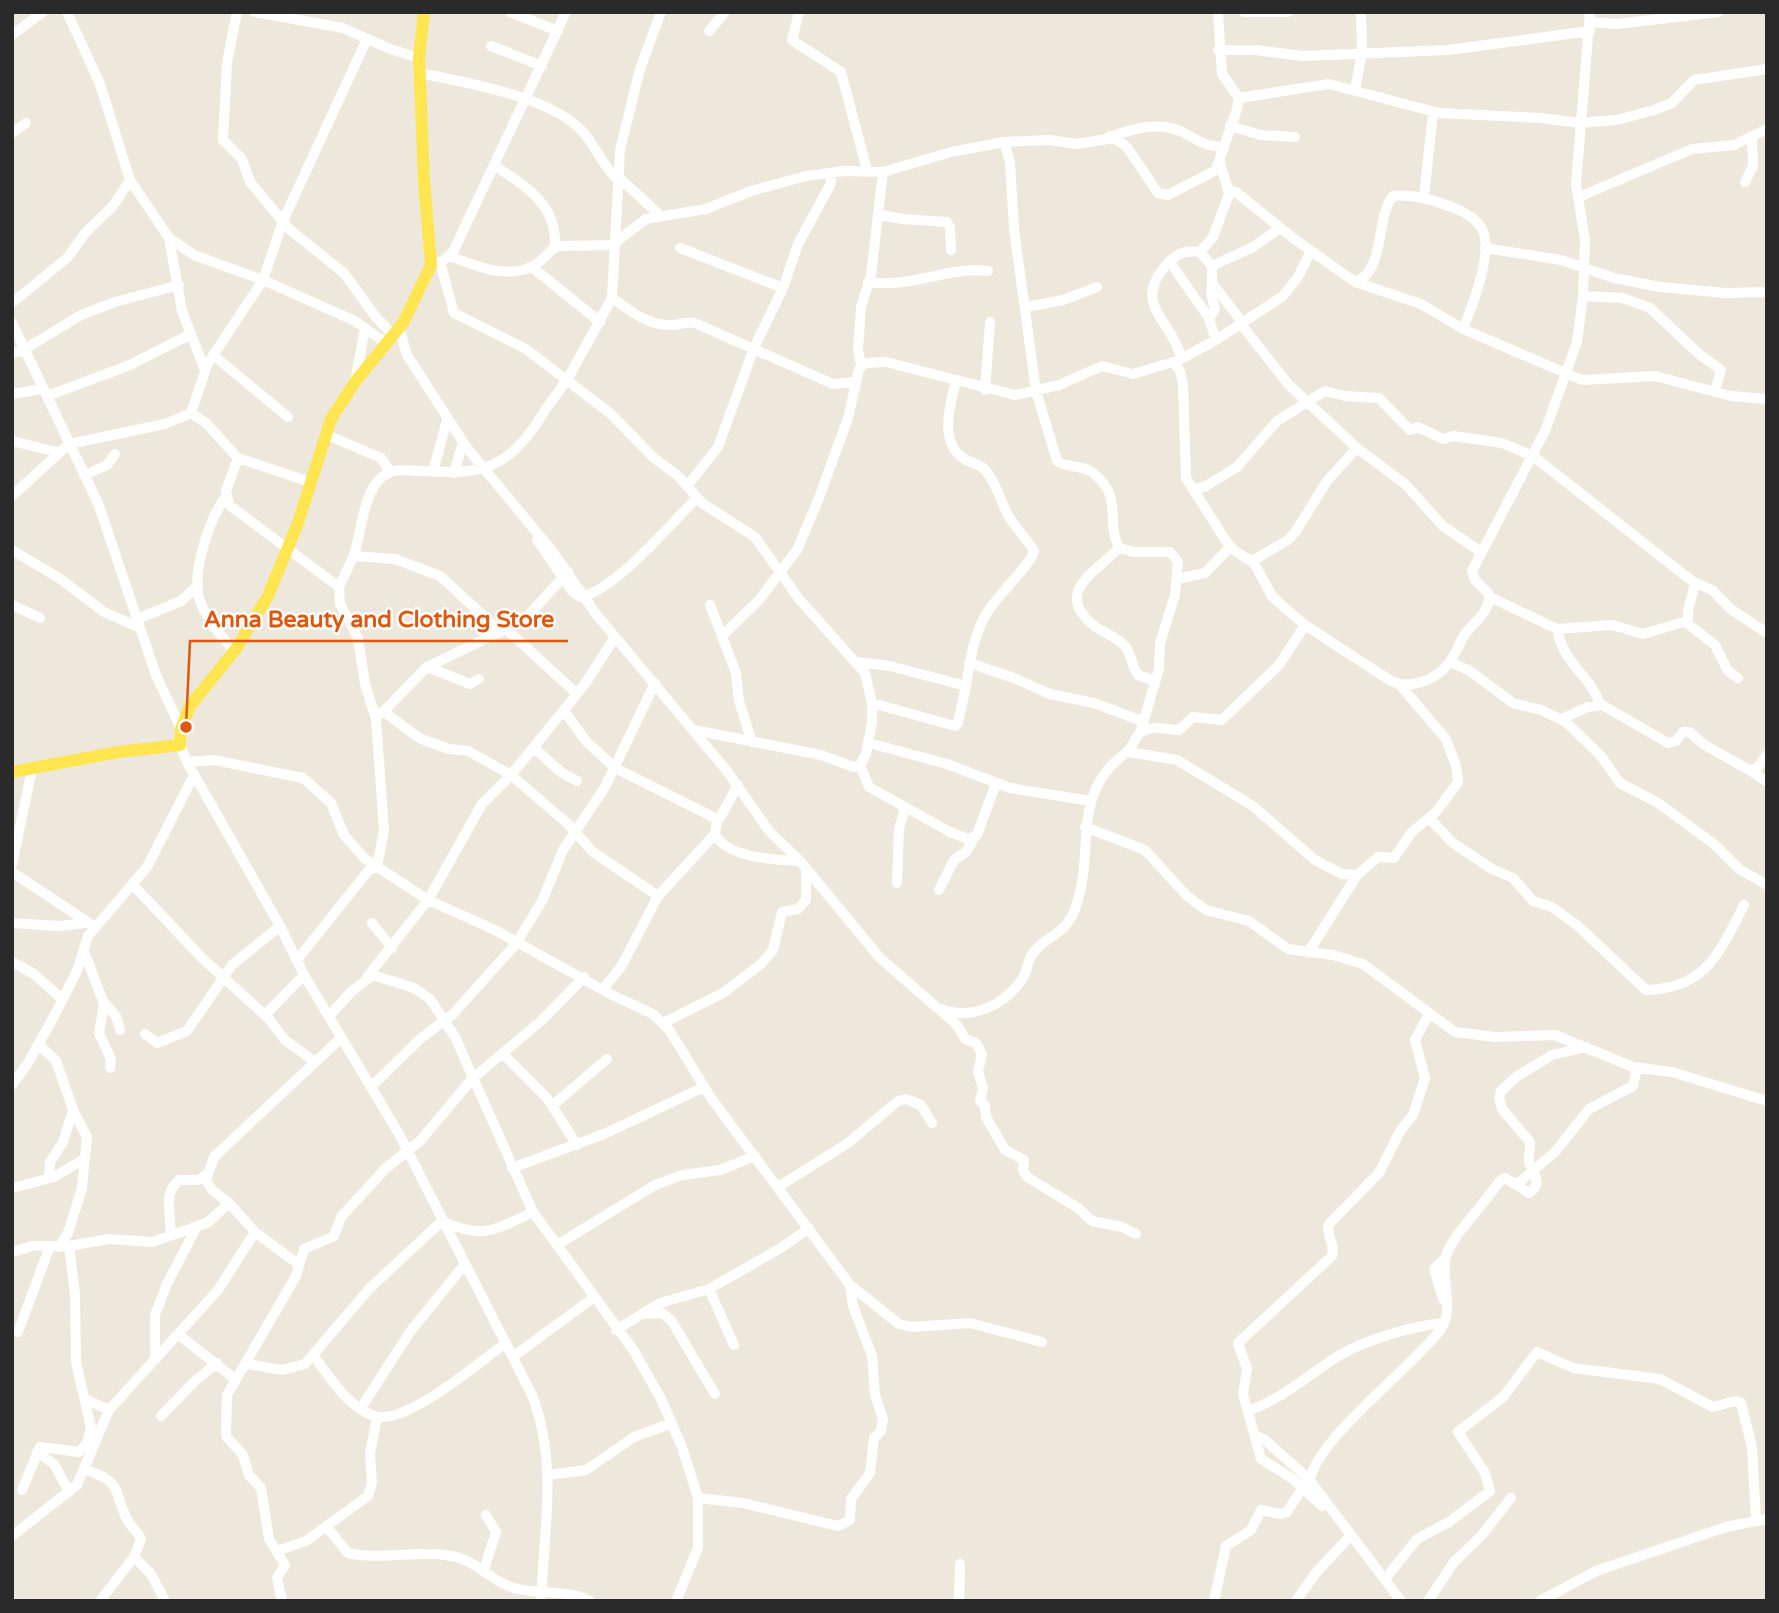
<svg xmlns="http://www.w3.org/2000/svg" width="1779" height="1613" font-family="'Varela Round',sans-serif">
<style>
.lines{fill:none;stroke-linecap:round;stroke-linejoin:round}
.minor{stroke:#fff;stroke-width:10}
.major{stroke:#ffe54f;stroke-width:12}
.leader{fill:none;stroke:#de570e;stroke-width:2.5}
.callout-dot{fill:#de570e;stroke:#fff;stroke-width:2.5}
.callout-label{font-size:23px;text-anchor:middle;font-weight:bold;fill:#de570e;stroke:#fff;stroke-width:5;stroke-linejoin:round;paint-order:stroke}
</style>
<rect width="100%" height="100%" fill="#eee7db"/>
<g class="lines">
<path class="minor" d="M67,12L100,84L130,180L169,238L194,255L263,280L355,321L386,343
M237,12L227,63L223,140L242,159L250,182L289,229L344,273L375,316L393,335
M254,12L343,28L390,49L419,58
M510,12L558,31
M799,12L792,40L841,72L867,170
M1244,12H1288
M1590,22L1616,24L1719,12
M709,31L725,12
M12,35L43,12
M491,46L542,66
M1218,50H1255L1303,56L1449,50L1590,31
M420,73C466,83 550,96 582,131C596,146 602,165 617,179
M1355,90L1362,53L1361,12
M1239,98L1329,84L1439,113L1541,118L1579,123L1617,120L1654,110L1672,103L1694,80L1767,69
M1230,126L1261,135L1295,137
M12,133L26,123
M1108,137C1131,130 1156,121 1180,131C1195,138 1205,147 1222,147
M1004,142L1010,162L1014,229L1036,391L1057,461C1068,469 1082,464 1093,473C1124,497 1105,519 1119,548L1134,552H1170L1178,562L1175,595L1160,643L1159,669L1140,733
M1220,162L1229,194L1213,237L1200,252L1212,266V283L1242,322
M495,166C527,187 557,205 555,246
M617,176L661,216
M1745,182L1753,166L1752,136
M1228,190L1236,192L1293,238L1355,282L1421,304L1463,329L1582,380L1655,376L1731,396L1767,399
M1424,197L1433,112
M1579,197L1692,149L1734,145L1767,129
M878,214L902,219L947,222L950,227L951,250
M169,238L182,311L205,370
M680,248L783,288
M1485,248L1561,260L1614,278L1660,287L1726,293L1767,292
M449,256C474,265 504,279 531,267C541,263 548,252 557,246L612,245L646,219L706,209L751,191L806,176L845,171L883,172L951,152L1004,142L1049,140L1077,144L1114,138L1127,147L1158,193L1168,195L1216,170L1237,109L1239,98L1222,74L1218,12
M445,259L453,252L566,12
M1169,261L1209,318
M440,262L454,313L526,349L611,414L654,458L678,476L702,503L755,537L799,599L865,673L872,703V722L866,754L860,765L854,767L821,755L694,730
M1212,266L1253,247L1280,228
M532,267L600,322
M868,282C910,289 947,266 988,271
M1355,282C1386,271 1375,218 1393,196C1412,194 1429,199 1446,205C1460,210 1475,216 1482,229C1494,251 1472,307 1463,329
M1212,283L1211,293L1215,309L1209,319L1216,340
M1583,296L1622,298L1650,308L1699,354L1721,370L1715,391
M612,298C629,310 647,325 668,325C679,326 685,321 695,323L833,384L856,382
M12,303L67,258L86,232L113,206L130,180
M1026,307L1063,300L1097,287
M12,323L98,503L156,675L181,729
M1240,323L1289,385L1357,448L1405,484L1443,526L1481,552
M399,328L407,355L467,448L553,552L596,614L727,771L769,831L800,861L880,958L957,1025L965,1039L976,1043L982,1054L978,1072L983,1088L980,1101L985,1105L986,1117L1005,1150L1024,1160L1023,1170L1027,1177L1078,1208L1092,1221L1122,1227L1136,1234
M25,349L81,315L115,302L179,285
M12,353L26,350
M213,355L288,417
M1181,357C1170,317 1132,306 1166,265C1177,253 1185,250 1200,252
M1175,362L1216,340L1283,296L1298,277L1311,251
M861,365L858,350L861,307L871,275L883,172
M956,381C950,404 939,441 963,458C971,464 980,463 986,471C999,487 1001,505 1011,520C1018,531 1027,539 1034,551C1032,564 994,598 985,616C973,638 970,662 966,686
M355,382L365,328
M566,382L612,298L620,150L640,69L661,12
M985,390L990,322
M12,394L43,389
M47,396L130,365L191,334
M191,413L206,423L238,458L310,482
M325,434L381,458L390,471
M12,441L57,452
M238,458L226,491L229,505L339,587L340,604L358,638L365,684L376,719L384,831L377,866L368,871L297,960
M433,472L447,420
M454,473L463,442
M85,475L107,465L115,454
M687,486L718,447L754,348L783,288L798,244L830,185L833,173
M1193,490L1206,486L1237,467L1277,421L1325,391L1345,396L1379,398L1410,430L1418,427L1443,439L1453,436L1502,443L1533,456L1692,581L1712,590L1732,610L1767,633
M12,496L69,444L165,424L191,413L208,363L263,280L283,221L367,39
M226,496C210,518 190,575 200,601C207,620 221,636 234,651
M537,540L572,591L580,597C615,591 670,524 697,498
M1119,548C1099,570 1053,591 1092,624C1101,632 1115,636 1124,645C1132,653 1131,666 1138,675L1155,681
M12,550L59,578L104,612L140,628
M354,556L395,559L440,576L500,631
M1252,561L1288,540L1296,531L1327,481L1357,448
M1178,579L1205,573L1230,547
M1695,583L1688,611V624L1715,645L1728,671L1738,678
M339,587C344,575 351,564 355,551C363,525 364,472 400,470C472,473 502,481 544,412C550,401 559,394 565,381
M1490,597L1557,629L1612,625L1643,634L1687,621
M12,605L40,618
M710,605L736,673L739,701L752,742
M137,619L181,601L198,585
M506,629L576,693
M1557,629C1564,666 1591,675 1600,705
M722,636L759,600L797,550L819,498L848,418L859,369L865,363L886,362L1015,395L1059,385L1102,366L1133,374L1173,362L1180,371L1183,385L1186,478L1226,541L1235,551L1254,563L1272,596L1285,608L1305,625L1391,681C1411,690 1436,680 1449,663C1456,654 1459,643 1465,634C1474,622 1491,611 1489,594L1475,580L1472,571L1545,431L1577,342L1583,296L1585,240L1576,184L1590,12
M858,662L890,666L966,686L958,723L955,726L872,703
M1450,662L1470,671L1513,703L1541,710L1566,722L1601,756L1620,783L1658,803L1714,844L1739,869L1767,885
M969,663L1014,678L1050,694L1094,703L1142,721
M427,667L470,684L479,679
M383,711L419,738L449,749L468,751L511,775L568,824L593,852L658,896
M564,711L586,741L615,768L715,818H720L738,785
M381,714L427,667L524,620L568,572
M1561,719L1588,707L1602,705L1668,743L1676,741L1683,732H1690L1703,744L1749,770L1757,768L1767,755
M869,743L947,764L1010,788L1091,801
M180,745L187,762L280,926L304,975L399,1134L532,1395C558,1462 544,1531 541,1601
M534,748L562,773L577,781
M1128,752L1177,760L1253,806L1315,860L1342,874L1357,875L1378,857L1394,858L1411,833L1436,812L1458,782L1456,766L1446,739L1400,685
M187,762L214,760L303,778L331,803L344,835L364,858L428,900L493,929L612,995L653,1014L670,1031L711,1098L850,1285L899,1324L911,1327L970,1323L1042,1342
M860,765L869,787L950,832L968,839L977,835L996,783
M1751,771L1767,782
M1429,818L1453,843L1492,869L1513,878L1533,901L1552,907L1578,926L1646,990C1707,988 1719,953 1744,905
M717,819L715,834C726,858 777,860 800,861
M1085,827L1145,850L1187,896L1206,910L1249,921L1288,949L1333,955L1363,964L1455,1032L1495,1037L1555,1035L1633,1067L1672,1072L1767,1101
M12,865L32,769
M12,872L95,927
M897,883L899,829L905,808
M133,885L201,957L268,1018L285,1040L315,1062
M939,890L954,860L966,852L974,838
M12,923L59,926L86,923
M372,923L392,948
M84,951L104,1004L99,1033L111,1059L110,1068
M1308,953L1357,875
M12,962L34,974L62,999
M367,977L428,900L482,804L511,775L585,684L615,637
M603,989L621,967L658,896L715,834
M103,1001L116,1016L120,1030
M941,1009C972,1021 1005,1005 1023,978C1028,970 1027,960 1033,953C1049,932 1067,937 1077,903C1095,846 1070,793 1127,752C1132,748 1134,740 1138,735C1149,723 1166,730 1179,730L1193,717L1221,720L1226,716L1279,665L1305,625
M265,1015L304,975
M329,1016L352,991L373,975L414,988L430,999L455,1037L533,1212L634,1351L661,1399L682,1447L698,1498V1548L676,1601
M663,1023L723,993L761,964L773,950L782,912L798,909L806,900V868
M145,1034L157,1043L187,1031L232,965L280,926
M39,1045L56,1061L74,1112L87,1137L82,1188L68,1233L59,1247
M503,1054L547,1098L577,1145
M12,1085L28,1063L52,1020L77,971L88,936L147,867L194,775
M371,1087L420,1039L452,1015L516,944L543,899L563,850L605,787L655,683
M553,1105L607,1059
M512,1168L604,1134L704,1087
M49,1177L50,1162L63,1142L73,1110
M1515,1184L1529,1193C1545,1182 1531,1174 1529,1161C1528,1155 1531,1149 1530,1142L1502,1109L1499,1098L1501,1091L1516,1077L1552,1055L1586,1047
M778,1187L848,1143L898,1101L906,1099L921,1105L932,1123
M12,1188L54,1177L84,1159
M229,1203L255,1232L298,1264
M170,1235C173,1214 161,1196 179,1180H198L206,1175
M557,1245L655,1185L682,1175L720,1170L755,1156
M12,1252L32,1246H69L109,1239L152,1242L207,1223L229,1203L212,1190L206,1180L214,1157L341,1038
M709,1289L734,1345
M1443,1299L1434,1269L1446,1257
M643,1314L662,1313L671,1320L715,1394
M616,1330L660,1303L709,1289L781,1248L809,1228
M18,1332L50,1246
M179,1335L235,1379
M313,1355C329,1376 348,1408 375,1416C406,1426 480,1361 506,1343
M514,1356L593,1298
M155,1360V1315L167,1284L197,1226
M247,1364L282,1370L305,1364L370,1288L442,1221C484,1240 494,1230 533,1212
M85,1399L109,1410
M361,1408L410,1332L465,1264
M1248,1411C1284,1398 1308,1375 1340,1355C1365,1340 1416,1325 1444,1323
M161,1416L194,1382L217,1363
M1255,1435L1265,1440L1310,1480
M37,1452L54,1464L69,1492
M84,1469C126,1483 112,1492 128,1521C132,1528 138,1532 141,1539L134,1557L100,1601
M549,1475L586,1470L634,1437L672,1423
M22,1490L40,1447L79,1452L87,1443L91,1428L76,1362L75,1294L69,1246
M698,1498L743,1503L838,1526L850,1520L851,1499L870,1473L874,1438L881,1431L883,1419L875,1395L872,1356L853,1306L850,1285
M1322,1506L1293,1479L1261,1459L1243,1394L1247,1369L1238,1343L1332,1256C1336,1244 1325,1235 1329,1224L1379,1173L1400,1131L1413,1115L1425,1078L1415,1040L1429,1014
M326,1526L348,1553C379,1560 413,1551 445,1555C478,1559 485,1578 511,1587C538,1596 564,1588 590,1601
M12,1536L77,1485L109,1410L218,1290L255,1232
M277,1551L306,1541L368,1496L372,1483L370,1453L377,1417
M134,1557L151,1574L165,1601
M484,1570L496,1532L486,1515
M1385,1579L1417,1539L1449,1522L1490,1491L1485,1473L1458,1432L1503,1397L1537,1352L1573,1368L1660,1379L1713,1407L1735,1401L1741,1403L1752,1447L1756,1520
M282,1601L277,1578L285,1565L269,1539L261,1488L249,1475L243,1455L226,1436L227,1395L296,1276L304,1249L334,1236L341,1217L386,1168L420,1141L472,1079L541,1021L584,977
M959,1601L960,1564
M1214,1601L1226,1546L1251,1530L1261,1510L1281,1514L1287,1512L1305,1484
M1296,1601L1315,1574L1351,1535
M1401,1601L1314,1486L1310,1480C1318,1437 1413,1367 1441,1329C1455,1308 1440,1279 1446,1256C1451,1237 1487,1201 1499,1182L1505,1178L1515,1184L1521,1181L1556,1151L1589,1109L1633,1086L1637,1068
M1428,1601L1454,1562L1482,1535L1511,1498
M1540,1601L1596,1571L1726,1527L1767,1519"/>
<path class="major" d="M12,772L118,752L180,745L181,729L190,706L236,649L268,596L298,523L331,419L355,382L403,323L431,265L424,180L419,58L424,12"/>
</g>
<path class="leader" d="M186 727L190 641H568"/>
<circle class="callout-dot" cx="186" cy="727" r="7"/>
<g class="callout-label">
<text x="379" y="627">Anna Beauty and Clothing Store</text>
</g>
<rect width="1779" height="1613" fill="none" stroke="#2a2a2a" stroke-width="28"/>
</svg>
